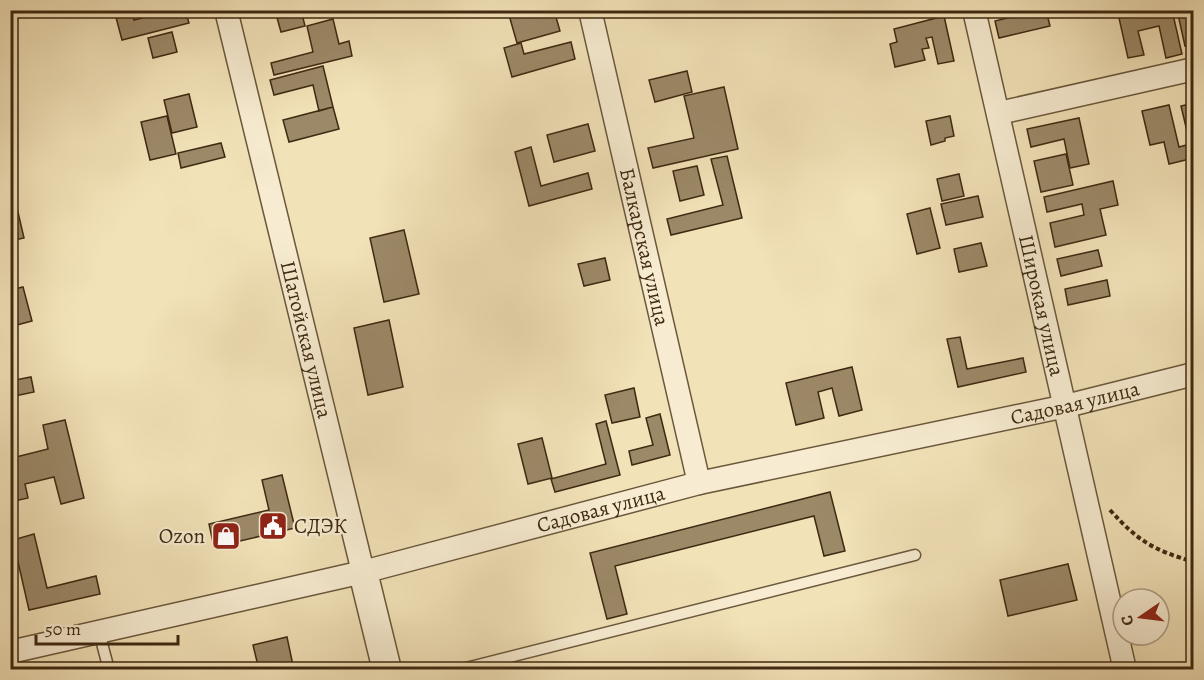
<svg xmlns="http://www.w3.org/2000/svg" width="1204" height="680" font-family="Alegreya,serif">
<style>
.building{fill:#9c8968;stroke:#3e2911;stroke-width:1.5}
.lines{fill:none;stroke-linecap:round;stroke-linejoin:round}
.service-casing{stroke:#6b573b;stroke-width:13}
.minor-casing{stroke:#6b573b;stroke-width:25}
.tertiary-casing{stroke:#6b573b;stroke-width:31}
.path{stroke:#3e2911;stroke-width:4;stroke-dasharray:4.5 3;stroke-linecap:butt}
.service{stroke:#f7ecd1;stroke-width:10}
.minor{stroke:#f7ecd1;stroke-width:22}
.tertiary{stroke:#f7ecd1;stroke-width:28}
.labels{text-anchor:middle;stroke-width:4.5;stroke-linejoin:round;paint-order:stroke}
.street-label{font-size:21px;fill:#3e2911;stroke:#f7ecd1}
.poi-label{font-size:21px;fill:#3e2911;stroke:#f7ecd1;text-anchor:start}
</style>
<rect width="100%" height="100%" fill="#f2e2b8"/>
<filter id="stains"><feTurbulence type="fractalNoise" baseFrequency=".00333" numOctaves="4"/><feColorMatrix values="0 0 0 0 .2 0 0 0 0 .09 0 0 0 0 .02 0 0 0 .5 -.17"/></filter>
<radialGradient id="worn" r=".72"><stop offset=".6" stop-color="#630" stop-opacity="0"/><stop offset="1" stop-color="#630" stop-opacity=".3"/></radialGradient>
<path class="building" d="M114,10H131L134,20L173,10H185L189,23L122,40Z
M290,10H301L305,26L281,32L276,14Z
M525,10H554L560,31L517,43L509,15Z
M617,10H647L618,17Z
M1031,10H1046L1050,26L999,38L995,21L1031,12Z
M1151,10H1172L1182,54L1166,58L1159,26L1138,31L1144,55L1128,58L1119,18Z
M1177,10H1194V44L1185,46Z
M944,16L954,61L938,64L932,37L926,38L929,48L922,49L925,60L895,67L890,44L897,42L894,29Z
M333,19L339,44L349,41L352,56L274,75L271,63L313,52L307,26Z
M172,32L177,52L153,58L148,38Z
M571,42L575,59L512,77L504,48L521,43L524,54Z
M323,66L333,107L319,111L313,85L274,95L270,80Z
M687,71L692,92L655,102L649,80Z
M724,87L738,149L653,168L648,148L694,138L684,96Z
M189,94L197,127L172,133L164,100Z
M1194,103V158L1169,164L1164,142L1150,145L1142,111L1169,105L1179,147L1190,144L1181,106Z
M333,107L339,129L289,142L283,120Z
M167,116L176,154L150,160L141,122Z
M950,116L954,136L945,138V141L931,145L926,121Z
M1079,118L1089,164L1070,168L1064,139L1031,147L1027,129Z
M588,124L595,151L554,162L547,135Z
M221,143L225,157L181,168L178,153Z
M531,147L541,186L588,173L592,189L529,206L515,152Z
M1066,154L1073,185L1041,192L1034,161Z
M727,156L742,218L671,235L667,219L723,205L711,159Z
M697,166L704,195L680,201L673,171Z
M959,174L964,196L942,201L937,179Z
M1113,181L1118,205L1100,209L1106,235L1055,247L1050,223L1084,215L1082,204L1047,212L1044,197Z
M978,196L983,217L946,225L941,204Z
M17,208L24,238L10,241V210Z
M930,208L940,248L917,254L907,214Z
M404,230L419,294L384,302L370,238Z
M981,243L987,266L959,272L954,249Z
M1098,250L1102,266L1061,276L1057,259Z
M605,258L610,280L584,286L578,264Z
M1107,280L1110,296L1068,305L1065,289Z
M23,287L32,321L13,326L10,317V290Z
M389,320L403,387L368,395L354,328Z
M960,337L967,369L1023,358L1026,372L958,387L947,339Z
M852,367L862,410L839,416L832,388L818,392L824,418L796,425L786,383Z
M31,377L34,392L10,397V381Z
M634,388L640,417L612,423L605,395Z
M660,414L670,455L632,465L629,451L653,445L646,418Z
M65,420L84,498L61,504L54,477L25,484L28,498L10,502V436L16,457L48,449L43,425Z
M606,421L620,475L555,492L551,479L606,464L596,424Z
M542,438L552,478L528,484L518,444Z
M282,475L295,528L214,547L209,524L269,510L262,480Z
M830,492L845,551L824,556L814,516L615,566L627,614L607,619L590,553Z
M34,534L47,588L96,576L100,594L29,610L13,540Z
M1068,564L1077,600L1008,616L1000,580Z
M287,637L294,670H259L253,645Z"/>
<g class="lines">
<g class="service-casing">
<path id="service" d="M99,632L109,670
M458,670L915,555"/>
</g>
<g class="minor-casing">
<g id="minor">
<path id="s1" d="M226,10L363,572"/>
<path id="s2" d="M590,10L699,483"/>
<path id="s3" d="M974,10L1125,670"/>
<path d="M999,113L1194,69"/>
<path id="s4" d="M10,652L363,572L699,483L1066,406L1194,374"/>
</g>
</g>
<g class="tertiary-casing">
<path id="tertiary" d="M363,572L387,670"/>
</g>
<path class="path" d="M1110,510C1138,541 1153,550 1194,562"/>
<use href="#service" class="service"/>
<use href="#minor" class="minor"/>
<use href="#tertiary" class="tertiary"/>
</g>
<defs>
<g id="civic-square" transform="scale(1.5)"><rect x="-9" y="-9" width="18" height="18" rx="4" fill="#8f2418" stroke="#f7ecd1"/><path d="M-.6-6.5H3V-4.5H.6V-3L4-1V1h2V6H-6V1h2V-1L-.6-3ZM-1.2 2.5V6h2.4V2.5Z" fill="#fff"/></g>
<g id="shop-square" transform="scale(1.5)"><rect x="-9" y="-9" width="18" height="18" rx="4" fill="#8f2418" stroke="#f7ecd1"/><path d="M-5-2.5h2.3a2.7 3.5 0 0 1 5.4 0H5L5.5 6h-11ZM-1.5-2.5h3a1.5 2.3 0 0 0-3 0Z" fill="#fff"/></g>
</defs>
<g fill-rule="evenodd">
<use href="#civic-square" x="273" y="526"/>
<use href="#shop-square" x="226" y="536"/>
</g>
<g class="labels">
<g class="street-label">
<text dy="7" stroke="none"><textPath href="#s2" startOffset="243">Балкарская улица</textPath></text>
<text dy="7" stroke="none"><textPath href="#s3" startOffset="303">Широкая улица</textPath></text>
<text dy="7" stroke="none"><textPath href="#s1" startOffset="339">Шатойская улица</textPath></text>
<text dy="7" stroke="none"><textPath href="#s4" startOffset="1094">Садовая улица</textPath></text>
<text dy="7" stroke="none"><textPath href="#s4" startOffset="608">Садовая улица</textPath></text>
</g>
<g class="poi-label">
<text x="294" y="533">СДЭК</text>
<text x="205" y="543" text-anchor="end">Ozon</text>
</g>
</g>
<rect width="1204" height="680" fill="none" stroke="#f2e2b8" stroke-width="36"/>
<rect x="12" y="12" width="1180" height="656" fill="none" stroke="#3e2911" stroke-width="3"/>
<rect x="18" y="18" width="1168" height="644" fill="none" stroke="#3e2911" stroke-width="1.5"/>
<g transform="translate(1141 617) rotate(256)"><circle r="28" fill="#f7ecd1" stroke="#ad9e84" stroke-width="1.5"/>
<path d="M0-4.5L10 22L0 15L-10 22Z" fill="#8f2418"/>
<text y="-9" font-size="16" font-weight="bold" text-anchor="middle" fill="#3e2911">С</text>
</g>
<path d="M36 635v9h142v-9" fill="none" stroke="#3e2911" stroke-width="3"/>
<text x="45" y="635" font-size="18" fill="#3e2911" stroke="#f7ecd1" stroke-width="4.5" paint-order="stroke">50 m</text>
<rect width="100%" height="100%" filter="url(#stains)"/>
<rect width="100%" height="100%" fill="url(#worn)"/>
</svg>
